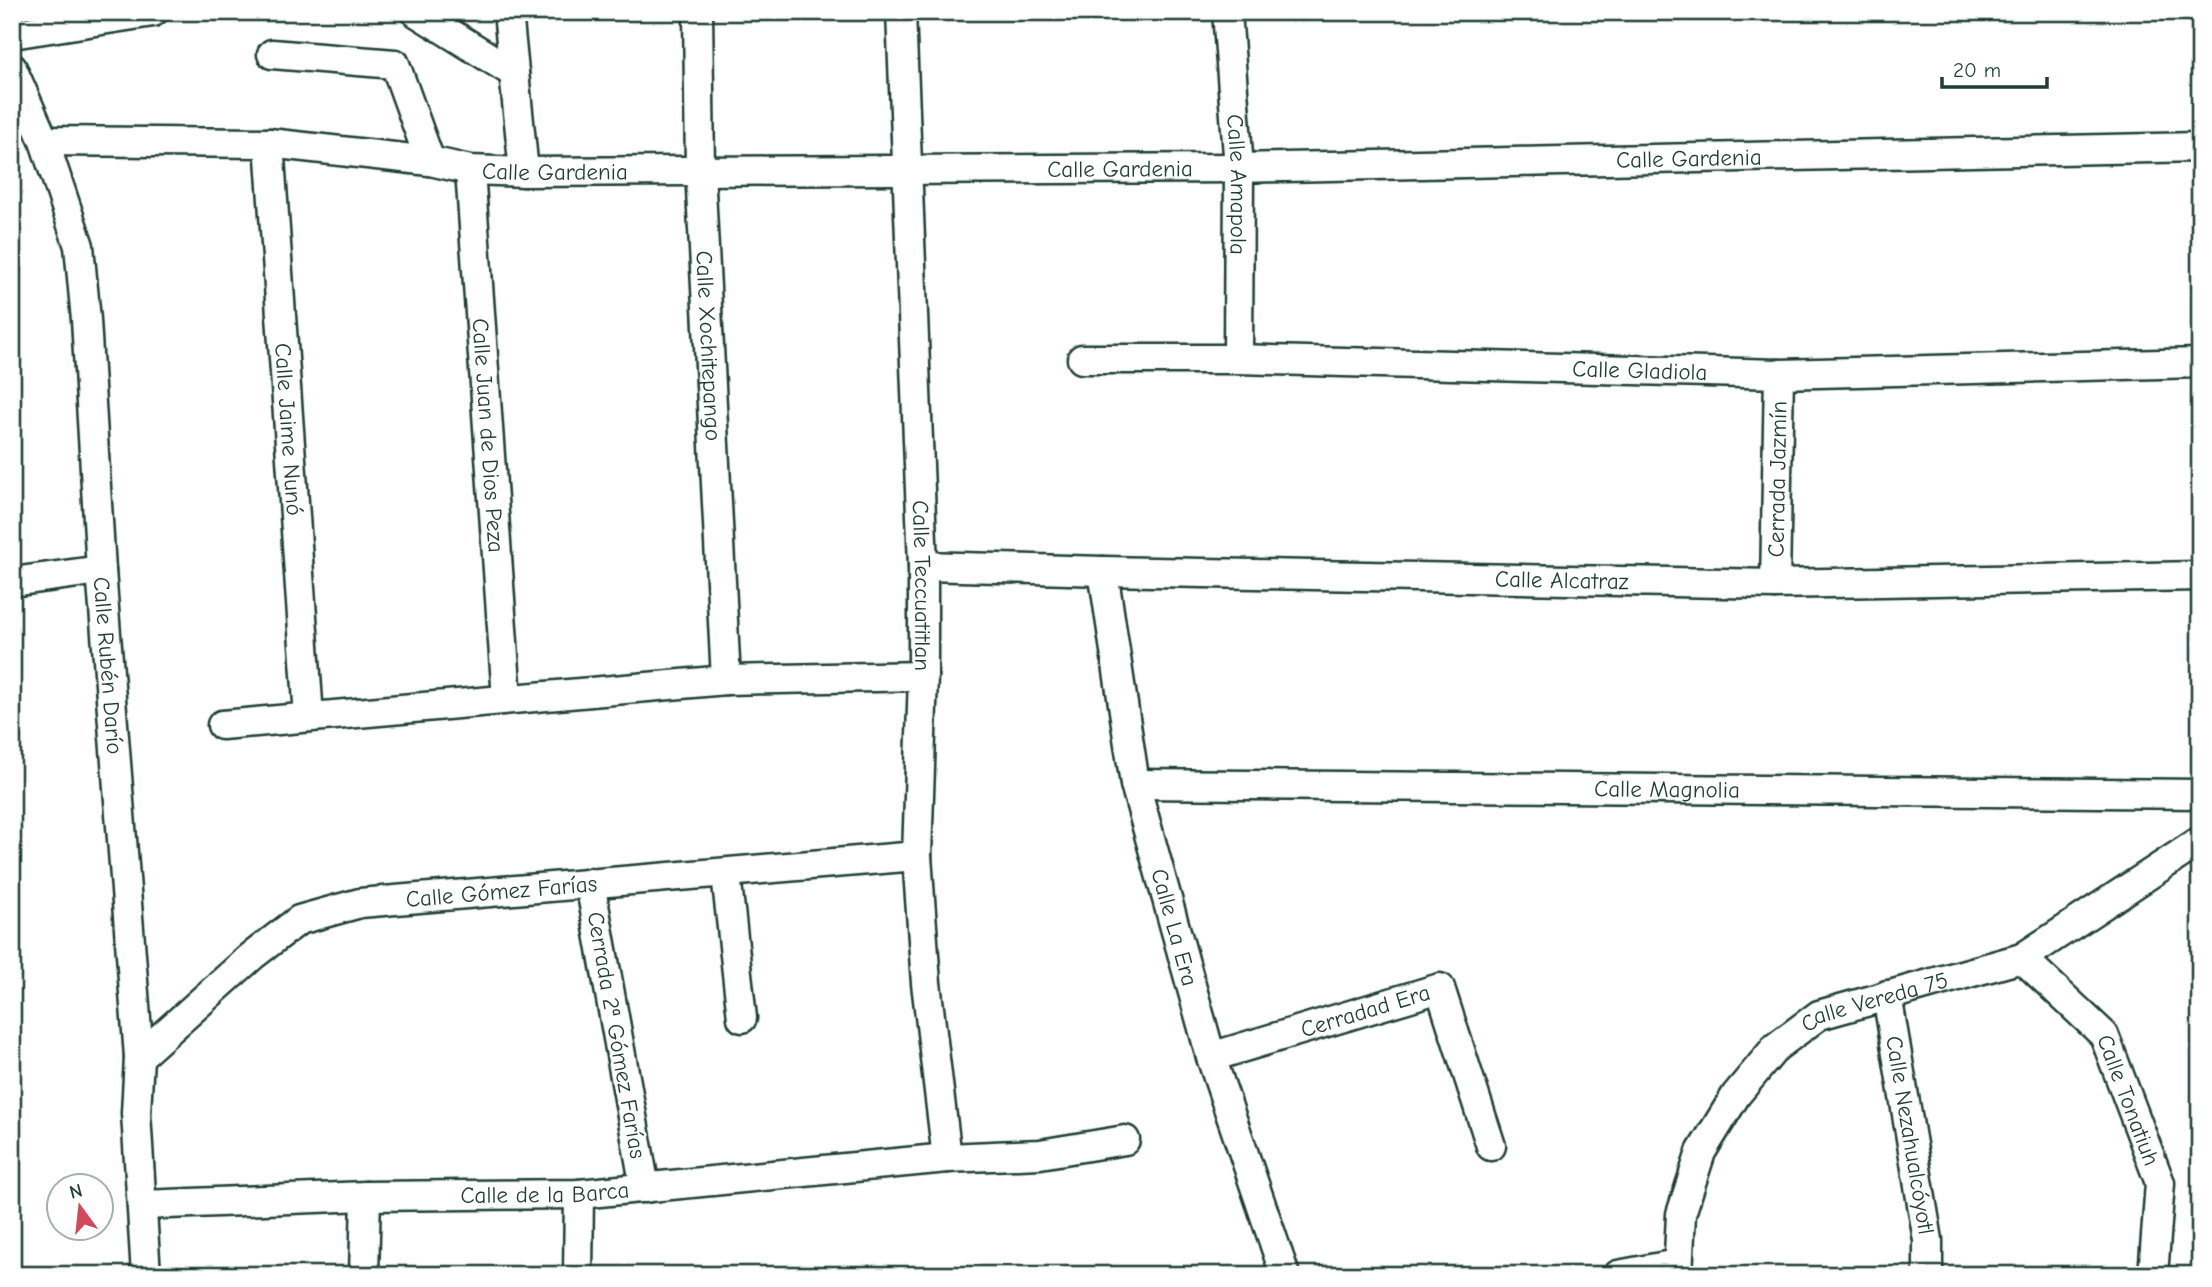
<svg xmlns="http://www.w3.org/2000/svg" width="2212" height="1287" font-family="'Comic Neue',sans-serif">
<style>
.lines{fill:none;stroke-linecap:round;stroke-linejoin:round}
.minor-casing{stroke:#1f3d34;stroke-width:33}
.minor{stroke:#fff;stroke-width:28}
.labels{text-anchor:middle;stroke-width:5;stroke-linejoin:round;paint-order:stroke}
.street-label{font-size:23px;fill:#1f3d34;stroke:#fff}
</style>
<rect width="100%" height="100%" fill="#fff"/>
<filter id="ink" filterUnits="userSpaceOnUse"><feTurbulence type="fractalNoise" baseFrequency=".0143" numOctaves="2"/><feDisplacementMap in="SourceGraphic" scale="14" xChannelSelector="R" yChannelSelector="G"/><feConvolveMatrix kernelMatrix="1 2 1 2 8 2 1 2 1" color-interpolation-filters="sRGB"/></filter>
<g filter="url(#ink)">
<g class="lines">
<g class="minor-casing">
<g id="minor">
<path d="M416,12L514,73"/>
<path d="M508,12L524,172"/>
<path id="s1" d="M698,12L700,170L726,680"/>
<path id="s2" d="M901,12L923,566V676L917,856L926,983L947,1158"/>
<path id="s3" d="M1227,12L1239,168L1238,359"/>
<path d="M12,34L153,12"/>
<path d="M272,54L395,64L430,161"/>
<path id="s4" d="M12,68L44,141L79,246L86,320L101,570L139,1057L136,1113L146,1275"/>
<path id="s5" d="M44,141L269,143L430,161L470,170L524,172L1239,168L2200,147"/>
<path id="s6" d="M269,143L309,717"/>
<path id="s7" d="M470,170L507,699"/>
<path id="s8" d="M1082,359H1238L1779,374L2200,363"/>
<path id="s9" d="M923,566L1103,571L1775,584L2200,576"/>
<path id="s10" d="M1103,571L1135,784L1211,1057L1285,1275"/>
<path d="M12,582L101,570"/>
<path id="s11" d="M1775,584L1779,374"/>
<path d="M222,725L726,680L923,676"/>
<path id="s12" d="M1135,784L2200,794"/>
<path d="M726,874L742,1018"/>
<path d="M590,883L645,1188"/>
<path id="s13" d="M2022,958L2104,1035L2160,1183L2153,1275"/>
<path id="s14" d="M1887,995L1928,1240V1275"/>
<path id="s15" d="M139,1057L252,956L299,920L360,903L917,856"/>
<path id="s16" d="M1211,1057L1440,988L1491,1146"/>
<path id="s17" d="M143,1205L366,1196L579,1194L947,1158L1040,1154L1125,1140"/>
<path d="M364,1275L366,1196"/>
<path d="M578,1275L579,1194"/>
<path d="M1618,1275L1677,1264"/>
<path id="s18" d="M1678,1275L1681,1214L1701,1152L1736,1095L1776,1047L1819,1015L2022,958L2200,841"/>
</g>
</g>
<use href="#minor" class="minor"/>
</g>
</g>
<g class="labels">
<g class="street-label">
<text dy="8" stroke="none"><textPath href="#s5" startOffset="1647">Calle Gardenia</textPath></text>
<text dy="8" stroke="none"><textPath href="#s5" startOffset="1078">Calle Gardenia</textPath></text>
<text dy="8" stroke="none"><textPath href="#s5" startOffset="513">Calle Gardenia</textPath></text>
<text dy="8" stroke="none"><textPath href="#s3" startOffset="173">Calle Amapola</textPath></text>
<text dy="8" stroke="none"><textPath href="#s1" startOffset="334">Calle Xochitepango</textPath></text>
<text dy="8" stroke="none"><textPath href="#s8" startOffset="558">Calle Gladiola</textPath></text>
<text dy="8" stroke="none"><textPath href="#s6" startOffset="287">Calle Jaime Nunó</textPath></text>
<text dy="8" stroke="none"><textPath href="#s7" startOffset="266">Calle Juan de Dios Peza</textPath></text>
<text dy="8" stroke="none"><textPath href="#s11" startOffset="105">Cerrada Jazmín</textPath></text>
<text dy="8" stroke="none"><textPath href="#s9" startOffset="639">Calle Alcatraz</textPath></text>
<text dy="8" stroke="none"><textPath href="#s2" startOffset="574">Calle Teccuatitlan</textPath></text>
<text dy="8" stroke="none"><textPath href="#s4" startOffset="611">Calle Rubén Darío</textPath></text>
<text dy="8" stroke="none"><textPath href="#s12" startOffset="532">Calle Magnolia</textPath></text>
<text dy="8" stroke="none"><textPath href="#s15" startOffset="416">Calle Gómez Farías</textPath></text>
<text dy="8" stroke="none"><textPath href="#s10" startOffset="364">Calle La Era</textPath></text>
<text dy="8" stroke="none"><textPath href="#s18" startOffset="366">Calle Vereda 75</textPath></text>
<text dy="8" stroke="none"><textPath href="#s16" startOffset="161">Cerradad Era</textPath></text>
<text transform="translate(617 1035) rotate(80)" y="8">Cerrada 2ª Gómez Farías</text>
<text dy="8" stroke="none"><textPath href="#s13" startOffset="182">Calle Tonatiuh</textPath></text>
<text dy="8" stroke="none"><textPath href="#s14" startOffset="142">Calle Nezahualcóyotl</textPath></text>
<text dy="8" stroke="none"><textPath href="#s17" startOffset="402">Calle de la Barca</textPath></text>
</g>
</g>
<rect width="2212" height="1287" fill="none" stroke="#fff" stroke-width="42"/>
<rect x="21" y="21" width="2170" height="1245" fill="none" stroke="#1f3d34" stroke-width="2.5" filter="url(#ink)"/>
<g transform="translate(80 1207) rotate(345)"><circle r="33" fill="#ffffff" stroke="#a5b1ae" stroke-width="2"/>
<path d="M0-5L12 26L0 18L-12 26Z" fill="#d1495b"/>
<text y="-10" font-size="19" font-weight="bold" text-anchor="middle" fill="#1f3d34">N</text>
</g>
<path d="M1942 77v10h105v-10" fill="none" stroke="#1f3d34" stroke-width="3.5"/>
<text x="1953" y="77" font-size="21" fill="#1f3d34" stroke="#ffffff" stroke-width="5" paint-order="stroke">20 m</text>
</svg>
